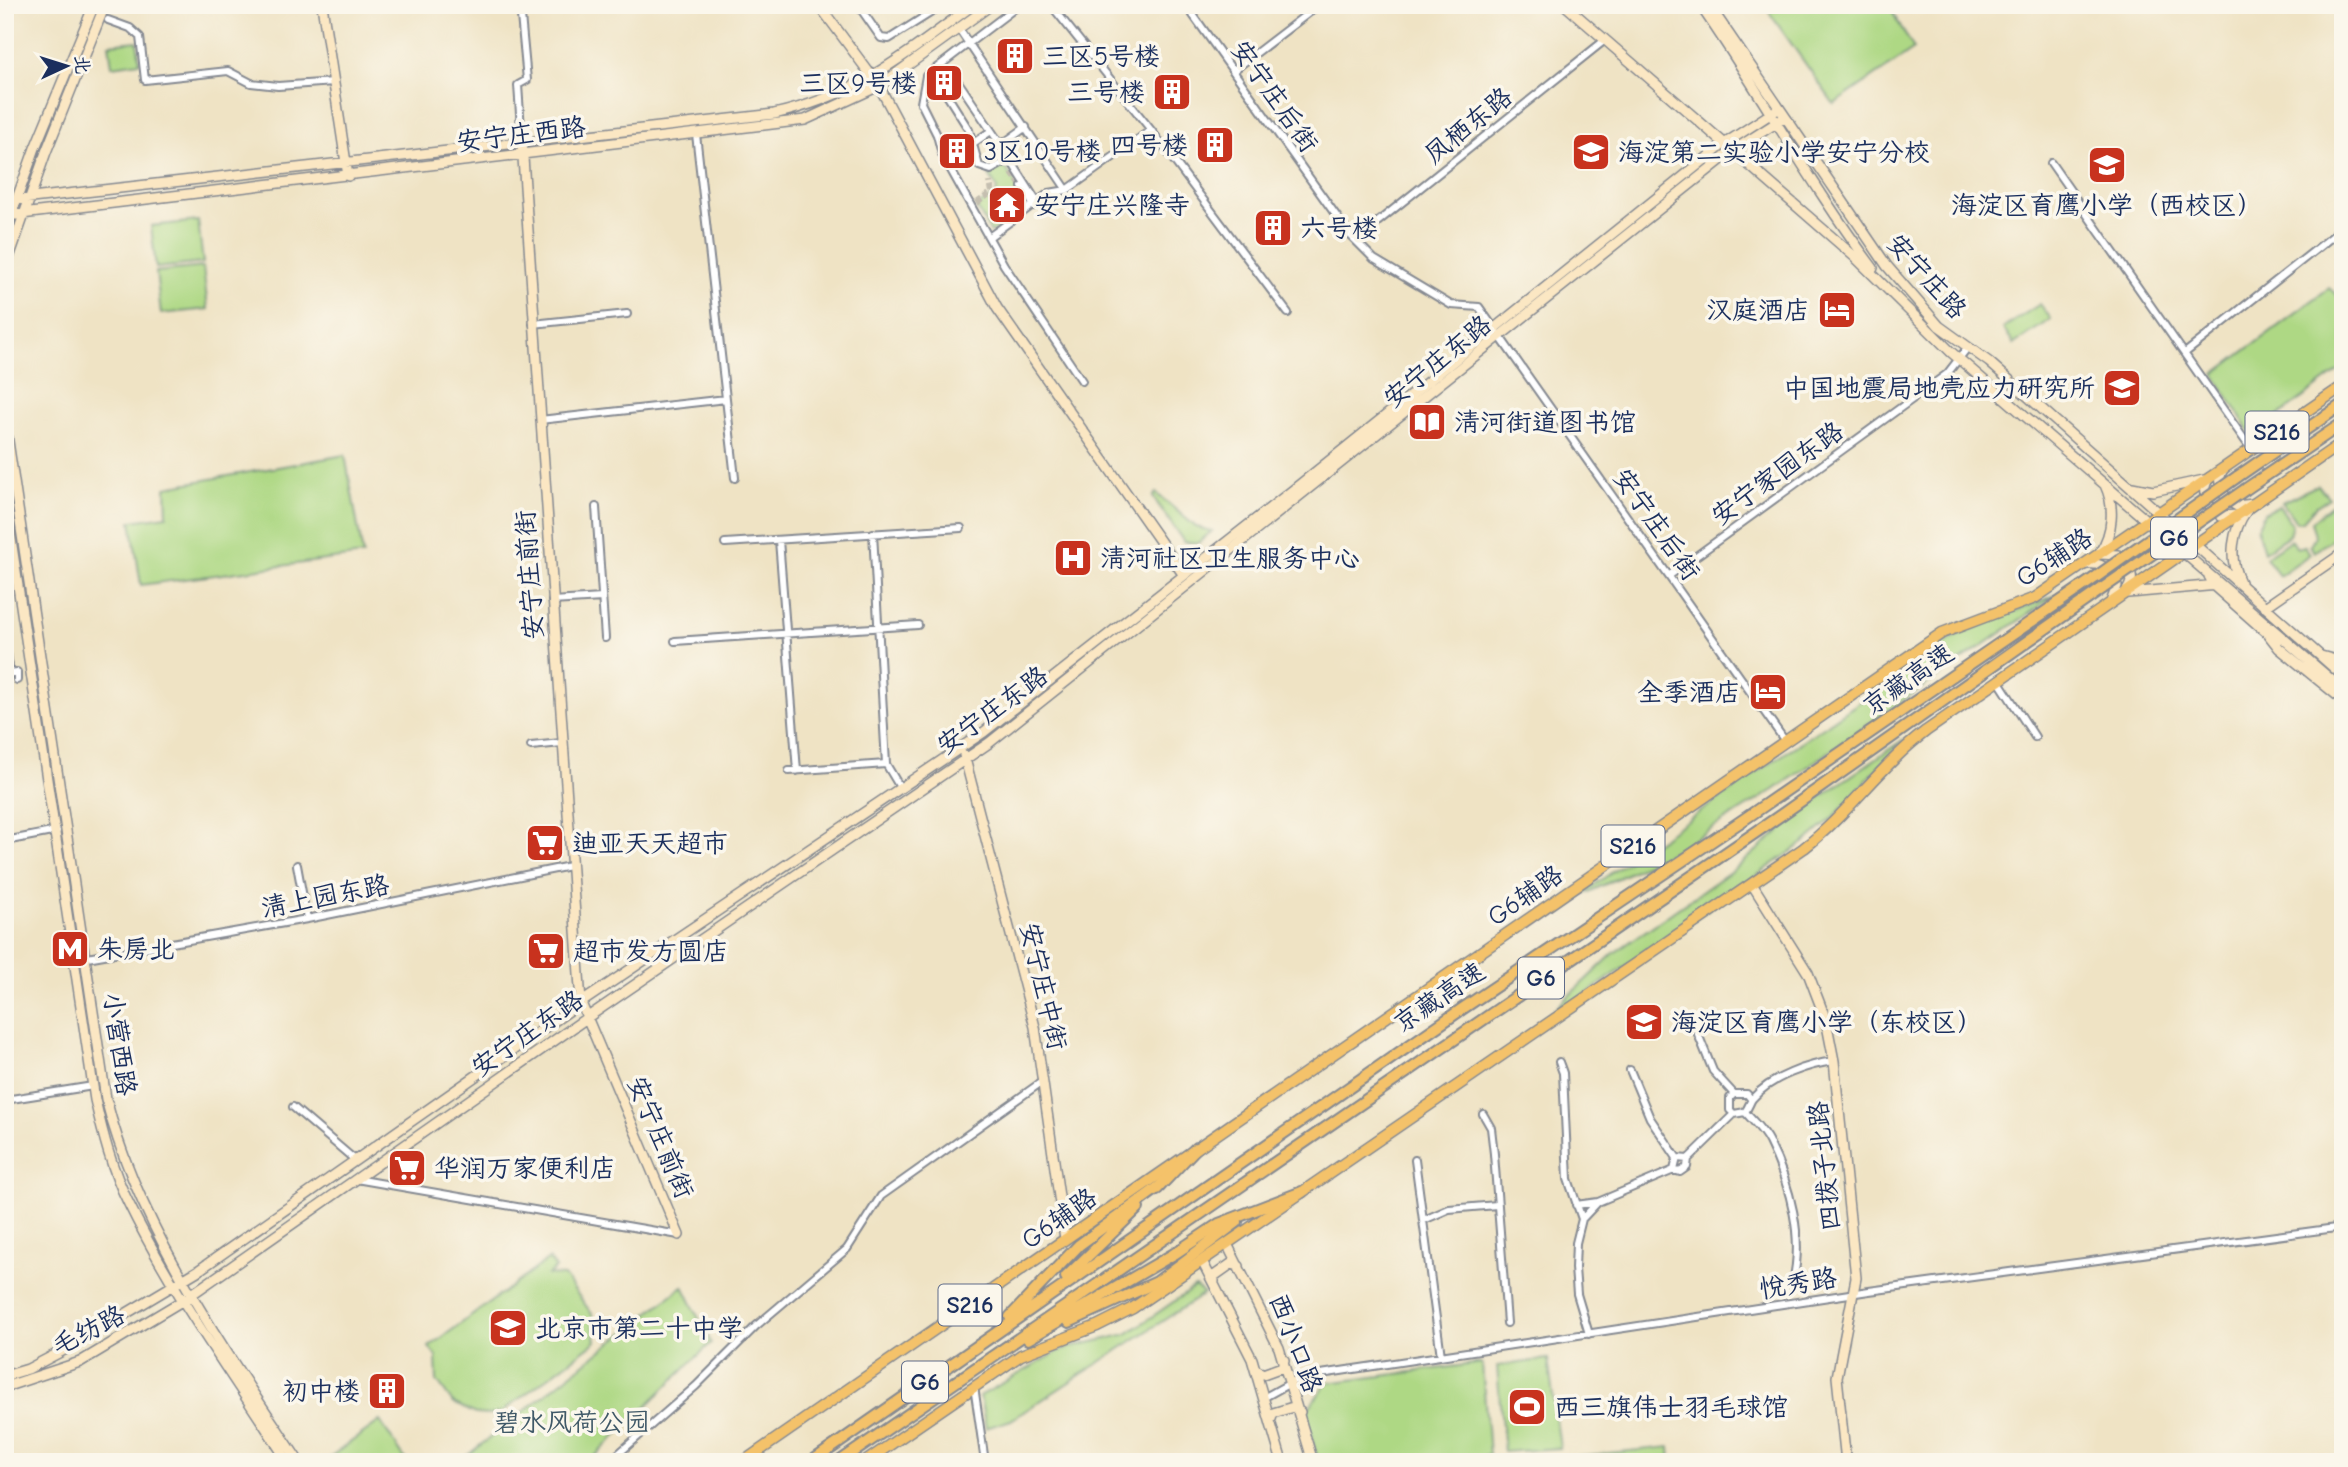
<svg xmlns="http://www.w3.org/2000/svg" width="2348" height="1467" font-family="'Comic Neue','LXGW WenKai TC',sans-serif">
<style>
.green{fill:#aed884;stroke:#648471;stroke-width:2}
.lines{fill:none;stroke-linecap:round;stroke-linejoin:round}
.street-tunnel{stroke:#c5bfb0;stroke-width:6;stroke-dasharray:6 3;stroke-linecap:butt}
.street-casing{stroke:#858991;stroke-width:10}
.secondary-casing{stroke:#858991;stroke-width:12}
.primary-casing{stroke:#858991;stroke-width:13}
.highway-casing{stroke:#858991;stroke-width:14}
.street{stroke:#fff;stroke-width:6}
.secondary{stroke:#fbe7c3;stroke-width:9}
.primary{stroke:#f4c26a;stroke-width:10}
.highway{stroke:#f4c26a;stroke-width:10}
.highway-bridge-casing{stroke:#858991;stroke-width:14;stroke-linecap:butt}
.highway-bridge{stroke:#f4c26a;stroke-width:10}
.labels{text-anchor:middle;stroke-width:7;stroke-linejoin:round;paint-order:stroke}
.shield{fill:#fbf7ec;stroke:#5e6b89;stroke-width:2}
.shield-label{font-size:24px;font-weight:bold;fill:#1b2f5e}
.poi-label{font-size:26px;fill:#1b2f5e;stroke:#fbf7ec;text-anchor:start}
.street-label{font-size:26px;fill:#1b2f5e;stroke:#fbf7ec}
.park-label{font-size:26px;fill:#405968;stroke:#fbf7ec}
</style>
<rect width="100%" height="100%" fill="#fbf7ec"/>
<filter id="ink" filterUnits="userSpaceOnUse"><feTurbulence type="fractalNoise" baseFrequency=".0143" numOctaves="2"/><feDisplacementMap in="SourceGraphic" scale="14" xChannelSelector="R" yChannelSelector="G"/><feConvolveMatrix kernelMatrix="1 2 1 2 8 2 1 2 1" color-interpolation-filters="sRGB"/></filter>
<filter id="wash" filterUnits="userSpaceOnUse"><feTurbulence type="fractalNoise" baseFrequency=".00686" numOctaves="4" result="noise"/><feDisplacementMap in="SourceGraphic" scale="28" xChannelSelector="R" yChannelSelector="G"/><feGaussianBlur stdDeviation="1.57" result="paint"/><feColorMatrix in="noise" values="0 0 0 0 0 0 0 0 0 0 0 0 0 0 0 0 0 1.4 0 .05"/><feComposite in="paint" operator="in"/></filter>
<g filter="url(#wash)">
<rect width="100%" height="100%" fill="#efe3c4"/>
<path class="green" d="M1764,5H1888L1914,49L1834,104Z
M137,41L140,62L112,66L109,44Z
M1004,165L1031,208L991,233L976,207L996,194L997,188L989,175Z
M198,221L203,263L156,268L151,226Z
M203,267L208,309L161,314L156,272Z
M2329,288L2343,301V368L2252,435L2214,374Z
M2040,304L2051,319L2014,344L2003,328Z
M345,455L363,555L141,585L131,521L167,516L166,487Z
M2318,485L2329,498L2315,507L2303,521L2296,522L2282,502Z
M1156,493L1196,527L1212,531L1198,543L1184,542L1153,497Z
M2279,505L2292,525L2289,535L2264,552L2257,529L2264,513Z
M2331,505L2340,508L2343,531L2314,552L2310,545L2315,536L2311,522Z
M2290,540L2297,548L2305,546L2310,554L2279,576L2266,557Z
M2056,595L1774,790L1675,851L1572,900L1948,641L1966,631Z
M1904,739L1833,818L1805,842L1560,1012L1556,1008L1614,953L1740,865L1812,803Z
M549,1259L556,1268L548,1275L564,1276L592,1314L596,1341L502,1412L490,1415L476,1414L453,1403L437,1381L436,1357L429,1347Z
M683,1286L711,1343L589,1462H459Z
M1195,1287L1204,1294L1011,1420L986,1428L980,1396L1063,1349L1127,1334Z
M1548,1359L1560,1448L1504,1452L1497,1366Z
M1482,1363L1489,1455L1459,1462H1318L1305,1413L1327,1383Z
M380,1421L407,1462H333L330,1457Z
M1670,1447L1671,1462H1558V1458Z"/>
</g>
<g filter="url(#ink)">
<g class="lines">
<path class="street-tunnel" d="M993,163L997,160
M1012,173L1022,187
M977,203L992,192L990,182"/>
<g class="street-casing">
<path id="street" d="M520,5L527,80L518,85L522,143
M858,5L881,38L889,39L943,5
M1019,5L926,76L921,103L937,135L942,154L1004,265L1082,381
M1051,5L1151,130L1288,313
M1186,5L1350,235L1374,259L1451,305L1479,307L1785,741
M108,20L130,28L140,37L145,80L228,71L251,83L278,86L334,82
M959,29L1067,190
M1234,70L1319,5
M696,134L735,478
M972,144L991,131
M1001,145L1037,202
M1010,159L991,170L979,166L969,130L945,92L959,83L1001,145L1026,127
M2051,163L2251,449
M1022,187L1034,206
M989,237L1049,193L1067,190L1151,130
M1355,240L1605,40
M533,324L627,314
M2185,353L2343,228
M540,420L726,399
M596,507L605,638
M873,533L886,764L901,789
M779,540L797,771
M725,543L961,528
M1670,575L1947,374L1968,347
M552,601L602,598
M5,639L10,674
M675,641L918,625
M5,674L17,672V680
M1998,680L2035,737
M531,746L562,743
M789,771L886,764
M5,841L57,831
M297,865L307,919
M87,958L307,919L570,866
M1698,1034L1713,1071L1734,1094
M1559,1062L1563,1073L1568,1179L1582,1219L1576,1243L1575,1268L1577,1294L1589,1334
M1630,1070L1650,1118L1677,1158
M1751,1099L1747,1094H1734L1730,1098V1110L1734,1114L1745,1112C1749,1107 1750,1101 1753,1098C1771,1077 1809,1064 1834,1061
M5,1100L93,1086
M293,1107L355,1160
M1745,1112C1753,1121 1764,1131 1769,1142C1790,1184 1805,1239 1792,1285
M1483,1114L1491,1128L1494,1154L1507,1323
M1688,1159L1734,1114
M1415,1160L1441,1356
M356,1179L679,1235
M1598,1202L1674,1170L1680,1172L1687,1167L1688,1159L1677,1158L1674,1170
M1576,1205L1598,1202L1582,1219
M1424,1220L1449,1209L1497,1205
M974,1386L985,1462
M1265,1397L1301,1377L1869,1291L2343,1227
M609,1462L696,1386L756,1326L847,1249L881,1196L1043,1081"/>
</g>
<g class="secondary-casing">
<path id="secondary" d="M322,5L348,176
M819,5L879,86L997,308L1183,574
M1565,5L1855,257L1951,352L2343,690
M1700,5C1760,91 1810,184 1873,268
M1709,5L1887,266L1939,326L1989,362L2343,676
M522,143L581,1003L679,1235
M5,201L774,114C857,96 906,54 973,5
M5,216L805,120L879,86L991,5
M5,232L35,148L94,5
M5,269L46,152L105,5
M5,421L106,1099C139,1230 225,1350 299,1462
M2224,468C2214,481 2223,499 2237,506L2253,504
M2209,478C2199,491 2208,509 2221,516L2238,515
M2132,487L2153,491L2204,480
M5,499L95,1100C103,1135 112,1170 128,1202C172,1293 234,1377 288,1462
M2100,552C2113,533 2115,506 2105,485
M2100,554L2118,555C2130,566 2137,579 2125,593
M2083,565C2101,560 2111,570 2117,586L2111,602
M2209,576L2215,587L2268,634L2279,648L2343,700
M2240,582C2228,559 2232,530 2247,510
M2128,593L2218,585
M2265,607L2343,553
M2321,656L2343,662
M964,755L1035,1027L1065,1239
M1752,884L1808,973L1826,1020L1834,1061L1856,1278L1837,1377L1846,1462
M1227,1244L1279,1348L1313,1462
M1202,1261L1252,1359L1282,1462
M1214,1282V1276L1231,1264L1239,1266
M1256,1370L1263,1374L1282,1367L1284,1360
M5,1376L28,1369L70,1347L199,1270L570,1010L984,732L1293,490L1724,144L1778,109
M5,1387L80,1362L185,1299L588,1017L989,743L1732,151L1784,118
M1271,1419L1273,1413L1293,1407L1300,1412"/>
</g>
<g class="primary-casing">
<path id="primary" d="M743,1462L1942,633L2035,598L2343,386
M865,1462L1021,1355L1097,1326L1133,1308L1804,848C1849,813 1881,765 1926,731L2343,442"/>
</g>
<g class="highway-casing">
<path id="highway" d="M2237,477L2343,404
M2246,489L2343,423
M1157,1189L1196,1148
M1066,1277L1138,1208
M1010,1317L1079,1245L1160,1186
M1069,1322L1157,1282L1237,1222
M1028,1339L1174,1254L1219,1224L1302,1192
M811,1462L1462,1009L1746,818L2096,577
M839,1462L1781,815L2103,588"/>
</g>
<use href="#street" class="street"/>
<use href="#secondary" class="secondary"/>
<use href="#primary" class="primary"/>
<use href="#highway" class="highway"/>
<g class="highway-bridge-casing">
<path id="highway-bridge" d="M2096,577L2237,477
M2103,588L2246,489"/>
</g>
<use href="#highway-bridge" class="highway-bridge"/>
</g>
</g>
<defs>
<g id="building-square" transform="scale(2.0125)"><rect x="-9" y="-9" width="18" height="18" rx="4" fill="#c8321e" stroke="#fbf7ec"/><path d="M-4-6H4V6H1V3H-1V6H-4ZM-2.5-4.3h1.7v1.8h-1.7ZM.8-4.3h1.7v1.8H.8ZM-2.5-1h1.7V.8h-1.7ZM.8-1h1.7V.8H.8Z" fill="#fff"/></g>
<g id="school-square" transform="scale(2.0125)"><rect x="-9" y="-9" width="18" height="18" rx="4" fill="#c8321e" stroke="#fbf7ec"/><path d="M0-5L7-2L0 1L-7-2ZM-4 1L0 2.5L4 1V4Q0 6-4 4Z" fill="#fff"/></g>
<g id="temple-square" transform="scale(2.0125)"><rect x="-9" y="-9" width="18" height="18" rx="4" fill="#c8321e" stroke="#fbf7ec"/><path d="M0-6L5-2H3V0L6.5 2.5H4V6H1.5V3h-3V6H-4V2.5H-6.5L-3 0V-2H-5Z" fill="#fff"/></g>
<g id="hotel-square" transform="scale(2.0125)"><rect x="-9" y="-9" width="18" height="18" rx="4" fill="#c8321e" stroke="#fbf7ec"/><path d="M-6-4.5h1.5V1H6V5H4.5V3h-9V5H-6ZM-4 0a1.8 1.8 0 1 1 3.6 0ZM.5 0V-2.5h3Q6-2.5 6 0Z" fill="#fff"/></g>
<g id="university-square" transform="scale(2.0125)"><rect x="-9" y="-9" width="18" height="18" rx="4" fill="#c8321e" stroke="#fbf7ec"/><path d="M0-5L7-2L0 1L-7-2ZM-4 1L0 2.5L4 1V4Q0 6-4 4Z" fill="#fff"/></g>
<g id="library-square" transform="scale(2.0125)"><rect x="-9" y="-9" width="18" height="18" rx="4" fill="#c8321e" stroke="#fbf7ec"/><path d="M-6-4Q-3-5.5-.7-3.5V5Q-3 3-6 4ZM6-4Q3-5.5 .7-3.5V5Q3 3 6 4Z" fill="#fff"/></g>
<g id="hospital-square" transform="scale(2.0125)"><rect x="-9" y="-9" width="18" height="18" rx="4" fill="#c8321e" stroke="#fbf7ec"/><path d="M-5-5h3v3.5h4V-5h3V5h-3V1.5h-4V5h-3Z" fill="#fff"/></g>
<g id="supermarket-square" transform="scale(2.0125)"><rect x="-9" y="-9" width="18" height="18" rx="4" fill="#c8321e" stroke="#fbf7ec"/><path d="M-6-5.5h2.5l.6 2H6L4.5 2H-2.5L-4.4-4H-6ZM-1.5 3.2a1.3 1.3 0 1 0 .1 0ZM3 3.2a1.3 1.3 0 1 0 .1 0Z" fill="#fff"/></g>
<g id="metro-square" transform="scale(2.0125)"><rect x="-9" y="-9" width="18" height="18" rx="4" fill="#c8321e" stroke="#fbf7ec"/><path d="M-5.5 5V-5H-3L0 0L3-5H5.5V5H3V-.5L0 4L-3-.5V5Z" fill="#fff"/></g>
<g id="stadium-square" transform="scale(2.0125)"><rect x="-9" y="-9" width="18" height="18" rx="4" fill="#c8321e" stroke="#fbf7ec"/><path d="M0-5a6.5 5 0 1 0 0 10a6.5 5 0 1 0 0-10ZM-3.5-1.8h7v3.6h-7Z" fill="#fff"/></g>
</defs>
<g fill-rule="evenodd">
<use href="#building-square" x="1015" y="56"/>
<use href="#building-square" x="944" y="83"/>
<use href="#building-square" x="1172" y="92"/>
<use href="#building-square" x="1215" y="145"/>
<use href="#building-square" x="957" y="151"/>
<use href="#school-square" x="1591" y="152"/>
<use href="#school-square" x="2107" y="165"/>
<use href="#temple-square" x="1007" y="205"/>
<use href="#building-square" x="1273" y="228"/>
<use href="#hotel-square" x="1837" y="310"/>
<use href="#university-square" x="2122" y="388"/>
<use href="#library-square" x="1427" y="422"/>
<use href="#hospital-square" x="1073" y="558"/>
<use href="#hotel-square" x="1768" y="692"/>
<use href="#supermarket-square" x="545" y="843"/>
<use href="#metro-square" x="70" y="949"/>
<use href="#supermarket-square" x="546" y="951"/>
<use href="#school-square" x="1644" y="1022"/>
<use href="#supermarket-square" x="407" y="1168"/>
<use href="#school-square" x="508" y="1328"/>
<use href="#building-square" x="387" y="1391"/>
<use href="#stadium-square" x="1527" y="1407"/>
</g>
<g class="labels">
<g class="shield">
<rect x="2245.5" y="411.5" width="63" height="41" rx="5"/>
<rect x="2151" y="517.5" width="46" height="41" rx="5"/>
<rect x="1601.5" y="825.5" width="63" height="41" rx="5"/>
<rect x="1518" y="957.5" width="46" height="41" rx="5"/>
<rect x="938.5" y="1284.5" width="63" height="41" rx="5"/>
<rect x="902" y="1361.5" width="46" height="41" rx="5"/>
</g>
<g class="shield-label">
<text x="2277" y="440">S216</text>
<text x="2174" y="546">G6</text>
<text x="1633" y="854">S216</text>
<text x="1541" y="986">G6</text>
<text x="970" y="1313">S216</text>
<text x="925" y="1390">G6</text>
</g>
<g class="poi-label">
<text x="1042" y="65">三区5号楼</text>
<text x="917" y="92" text-anchor="end">三区9号楼</text>
<text x="1145" y="101" text-anchor="end">三号楼</text>
<text x="1188" y="154" text-anchor="end">四号楼</text>
<text x="984" y="160">3区10号楼</text>
<text x="1618" y="161">海淀第二实验小学安宁分校</text>
<text x="1034" y="214">安宁庄兴隆寺</text>
<text x="2107" y="214" text-anchor="middle">海淀区育鹰小学（西校区）</text>
<text x="1300" y="237">六号楼</text>
<text x="1810" y="319" text-anchor="end">汉庭酒店</text>
<text x="2095" y="397" text-anchor="end">中国地震局地壳应力研究所</text>
<text x="1454" y="431">清河街道图书馆</text>
<text x="1100" y="567">清河社区卫生服务中心</text>
<text x="1741" y="701" text-anchor="end">全季酒店</text>
<text x="572" y="852">迪亚天天超市</text>
<text x="97" y="958">朱房北</text>
<text x="573" y="960">超市发方圆店</text>
<text x="1671" y="1031">海淀区育鹰小学（东校区）</text>
<text x="434" y="1177">华润万家便利店</text>
<text x="535" y="1337">北京市第二十中学</text>
<text x="360" y="1400" text-anchor="end">初中楼</text>
<text x="1554" y="1416">西三旗伟士羽毛球馆</text>
</g>
<g class="street-label">
<text transform="translate(1275 96) rotate(55)" y="9">安宁庄后街</text>
<text transform="translate(1468 125) rotate(-39)" y="9">凤栖东路</text>
<text transform="translate(521 134) rotate(-7)" y="9">安宁庄西路</text>
<text transform="translate(1927 276) rotate(48)" y="9">安宁庄路</text>
<text transform="translate(1437 361) rotate(-39)" y="9">安宁庄东路</text>
<text transform="translate(1777 473) rotate(-36)" y="9">安宁家园东路</text>
<text transform="translate(1657 524) rotate(55)" y="9">安宁庄后街</text>
<text transform="translate(2054 557) rotate(-33)" y="9">G6辅路</text>
<text transform="translate(529 575) rotate(-94)" y="9">安宁庄前街</text>
<text transform="translate(1908 679) rotate(-35)" y="9">京藏高速</text>
<text transform="translate(992 710) rotate(-36)" y="9">安宁庄东路</text>
<text transform="translate(1525 895) rotate(-35)" y="9">G6辅路</text>
<text transform="translate(325 896) rotate(-11)" y="9">清上园东路</text>
<text transform="translate(1044 986) rotate(77)" y="9">安宁庄中街</text>
<text transform="translate(1439 997) rotate(-34)" y="9">京藏高速</text>
<text transform="translate(527 1033) rotate(-35)" y="9">安宁庄东路</text>
<text transform="translate(120 1044) rotate(82)" y="9">小营西路</text>
<text transform="translate(661 1137) rotate(67)" y="9">安宁庄前街</text>
<text transform="translate(1824 1166) rotate(-96)" y="9">四拨子北路</text>
<text transform="translate(1059 1218) rotate(-35)" y="9">G6辅路</text>
<text transform="translate(1798 1283) rotate(-9)" y="9">悦秀路</text>
<text transform="translate(88 1330) rotate(-27)" y="9">毛纺路</text>
<text transform="translate(1296 1343) rotate(69)" y="9">西小口路</text>
</g>
<g class="park-label">
<text x="572" y="1431">碧水风荷公园</text>
</g>
</g>
<rect width="2348" height="1467" fill="none" stroke="#fbf7ec" stroke-width="28"/>
<g transform="translate(66 66) rotate(86)" stroke="#fbf7ec" stroke-width="5" paint-order="stroke">
<path d="M0-5L12 26L0 18L-12 26Z" fill="#1b2f5e"/>
<text y="-10" font-size="19" font-weight="bold" text-anchor="middle" fill="#1b2f5e">北</text>
</g>
</svg>
